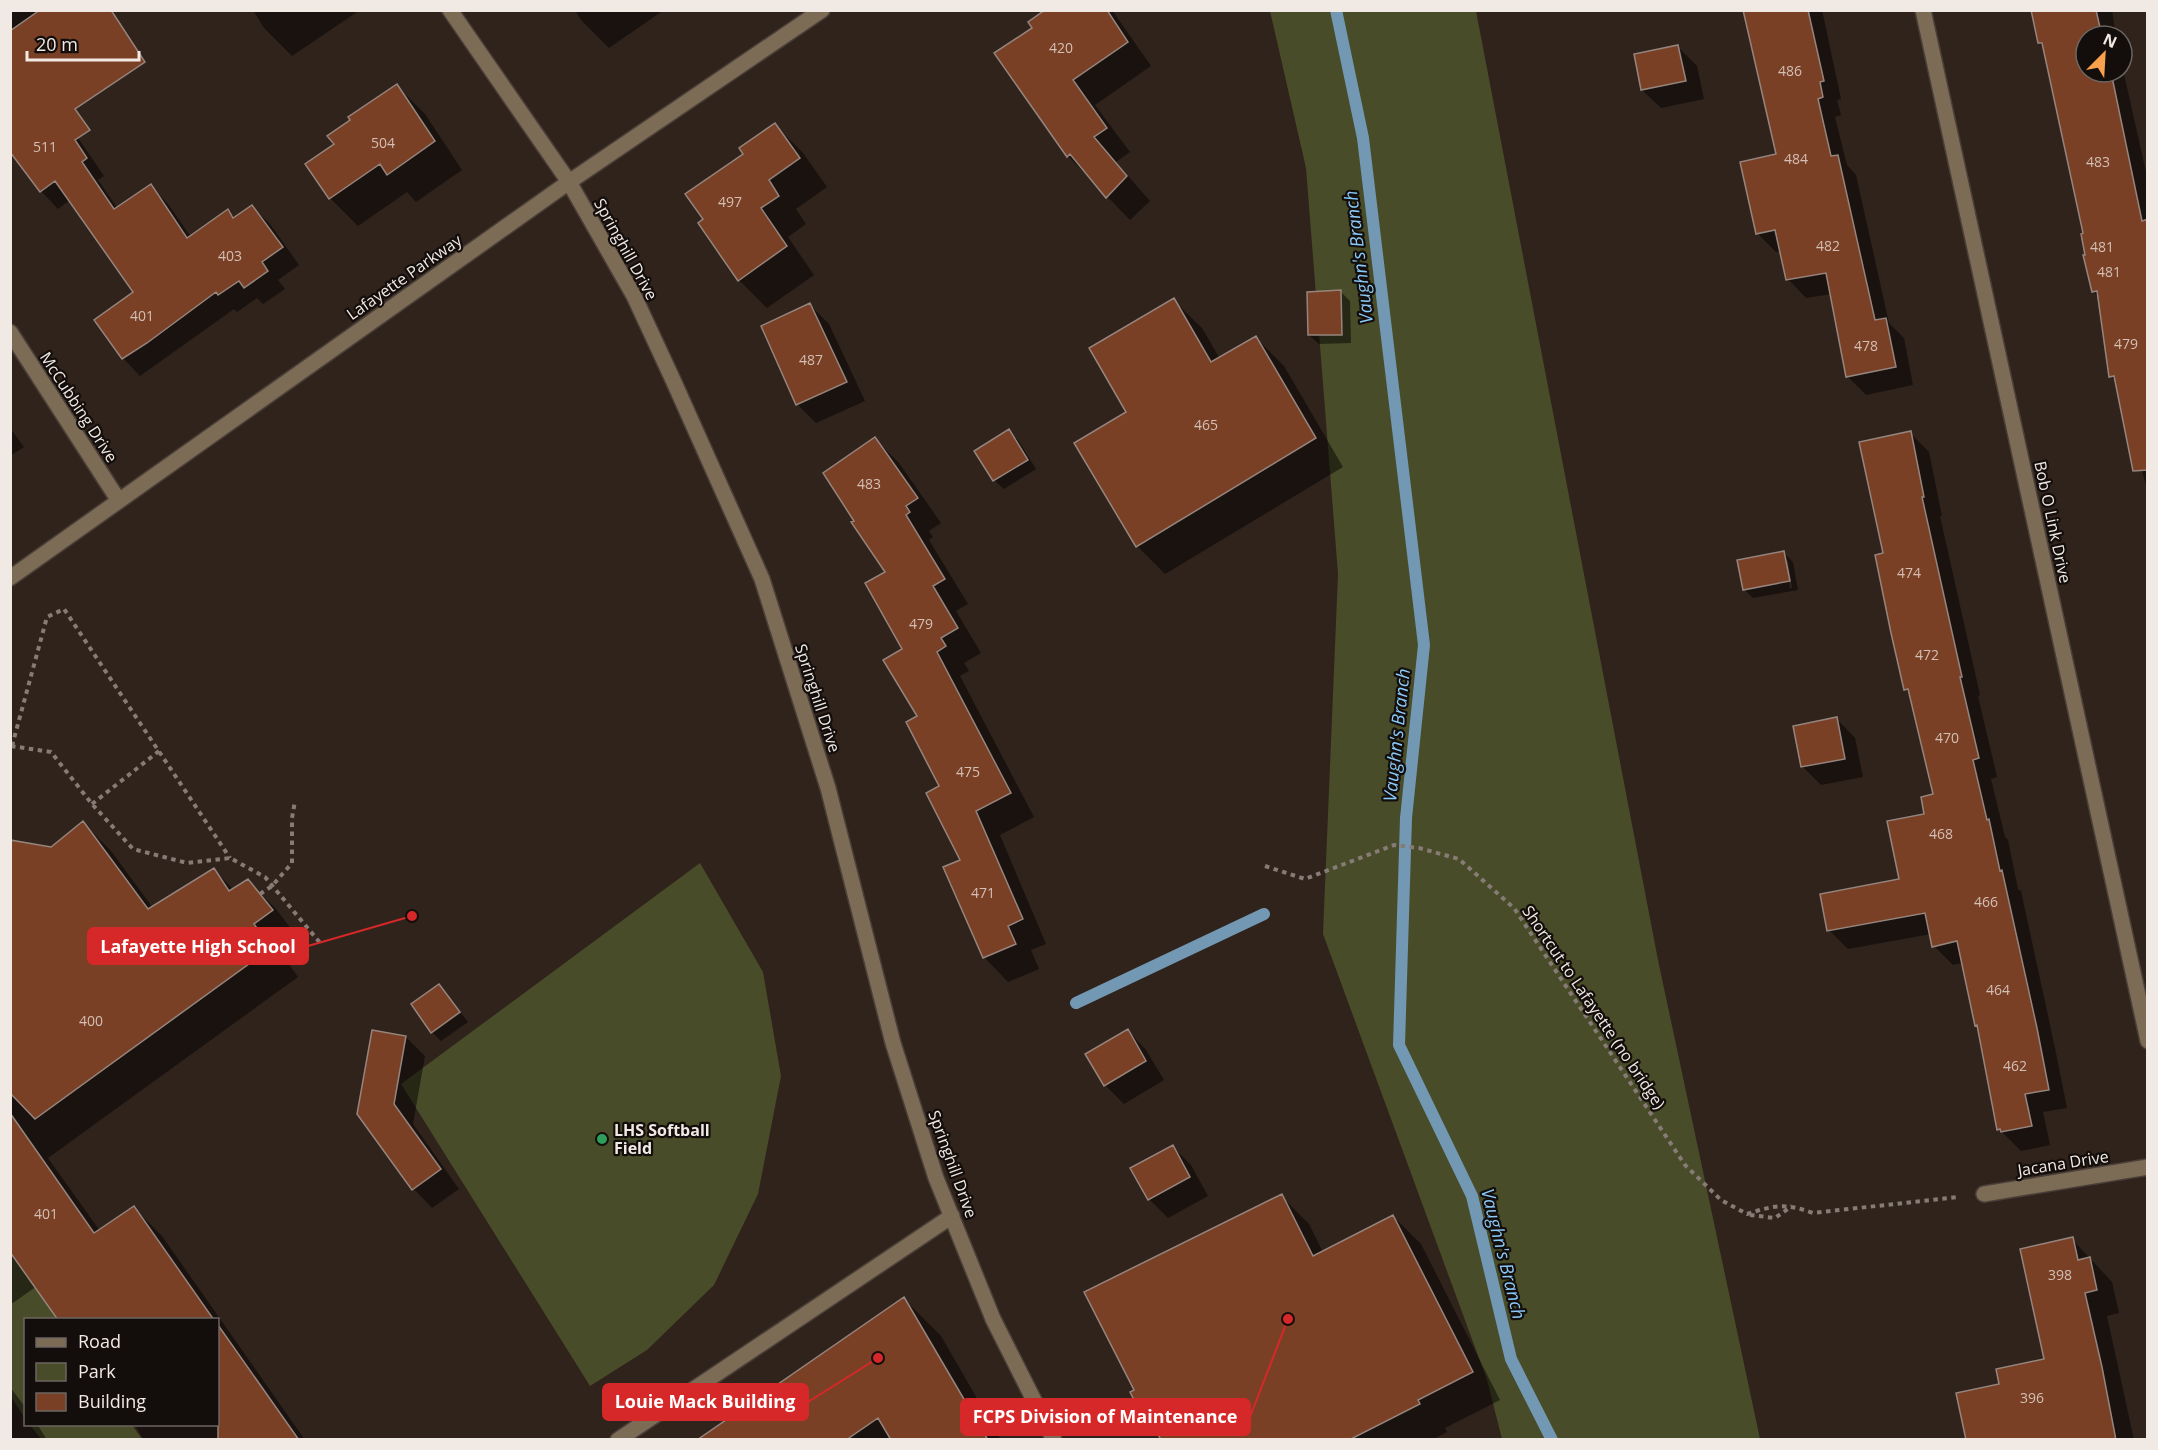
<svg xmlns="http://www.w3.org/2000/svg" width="2158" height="1450" font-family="'Open Sans',sans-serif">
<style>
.green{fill:#484c29}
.shadow{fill:#0007;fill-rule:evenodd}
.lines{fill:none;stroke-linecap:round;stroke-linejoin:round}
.stream{stroke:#7298b3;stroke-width:12}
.building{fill:#7a4026;stroke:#95857e;stroke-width:1.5}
.minor-casing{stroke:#4a3f38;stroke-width:18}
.path{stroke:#867b75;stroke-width:4;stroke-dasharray:4.5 4.5;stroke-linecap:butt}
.minor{stroke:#7c6b55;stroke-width:15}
.leisure-dot{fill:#2e9e5b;stroke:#130e0b;stroke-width:2}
.labels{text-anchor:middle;stroke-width:4.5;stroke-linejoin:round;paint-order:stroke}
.number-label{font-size:14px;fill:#d3bfb4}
.street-label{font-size:16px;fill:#f1e9e4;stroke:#130e0b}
.poi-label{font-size:16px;font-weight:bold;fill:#f1e9e4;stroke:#130e0b;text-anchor:start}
.water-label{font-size:18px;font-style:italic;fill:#8acafb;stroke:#130e0b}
.leader{fill:none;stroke:#d62828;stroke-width:2}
.callout-dot{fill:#d62828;stroke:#130e0b;stroke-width:2}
.callout{fill:#d62828;stroke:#d62828;stroke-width:2}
.callout-label{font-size:18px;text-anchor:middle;font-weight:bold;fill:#fff}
</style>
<rect width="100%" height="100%" fill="#2f231c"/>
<path class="green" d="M1270,11H1476L1658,960L1760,1439H1502L1487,1380L1323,934L1338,574L1306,168Z
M700,863L763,972L781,1076L758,1194L714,1285L647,1350L590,1386L401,1084Z
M13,1255L58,1319L26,1320L25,1418L11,1397L10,1257Z
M30,1425H132L142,1439H41Z"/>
<path class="shadow" d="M10,10H96L46,91L104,176L98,180L118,209L151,186L168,204L191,237L228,211L235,218L252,207L270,224L299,265L278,280L285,289L263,304L257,298L237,312L234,309L140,376L123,358L135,292L70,200L58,209L41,191L10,129Z
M253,10H356L357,12L292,56L264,28Z
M575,10H664L609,48L581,20Z
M1047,10H1112L1151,66L1095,105L1130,152L1116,162L1150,201L1130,220L1068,156L1034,28Z
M1744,10H1822L1841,99L1837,100L1841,115L1835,117L1847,165L1856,175L1889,323L1904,338L1913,385L1866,395L1847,376L1832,294L1806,298L1788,279L1781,251L1776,252L1758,234L1778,155Z
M2033,10H2112L2116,36H2086V72H2122V65L2148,181V492L2117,382L2111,376L2100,298L2093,292L2085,235L2045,49L2039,43Z
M1678,47L1697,66L1704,99L1661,108L1642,90Z
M397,86L425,114L462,170L416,202L407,192L358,226L330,198L336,144L352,120Z
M775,125L803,153L827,187L796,209L806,224L788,237L814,275L767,308L739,280L705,220Z
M1341,292L1350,301L1351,343L1319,344L1309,335Z
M1173,300L1202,328L1220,359L1256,338L1284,366L1343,467L1165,574L1137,546L1128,412Z
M810,305L829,324L865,401L816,423L797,404Z
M10,428L24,447L10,456Z
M1009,431L1018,440L1036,469L1004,489L994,480L976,451Z
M1910,433L1929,452L1942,516H1940L1980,695L1978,696L1997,777L1991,779L2005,837L2008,840L2018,889L2021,891L2055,1048L2067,1108L2043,1112L2050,1145L2021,1151L1999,1129L1979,1027L1977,1025L1963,963L1953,965L1934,946L1931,934L1848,949L1829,930L1901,880L1935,795L1911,695L1905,689L1885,554Z
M875,439L899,463L941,523L929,531L933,537L929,540L968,604L956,611L981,653L964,663L969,671L960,676L1034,817L1000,835L1046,944L1031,950L1039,969L1008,982L984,957L962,860L919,717L887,572L856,521Z
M1784,553L1793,562L1798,590L1753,598L1744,589ZM1785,561H1788L1792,588H1790Z
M1837,719L1855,738L1863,777L1821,785L1803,767Z
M83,823L111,851L153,908L214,870L234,890L248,881L276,909L299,939L281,953L298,977L48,1158L100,1231L134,1208L162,1236L305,1440H144L134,1424H218V1320H60L37,1286L10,1305V842L51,849Z
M461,1013L468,1022L441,1041L433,1033Z
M373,1031L406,1037L425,1056L413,1124L459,1189L432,1208L414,1189Z
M1128,1031L1146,1050L1164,1080L1124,1104L1105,1085Z
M1172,1146L1191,1165L1208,1196L1168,1218L1149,1199Z
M1281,1196L1309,1224L1323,1252L1393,1216L1421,1244L1500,1400L1445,1428L1447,1432L1432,1440H1162L1159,1433L1146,1420L1136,1391Z
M2072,1239L2112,1282L2119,1313L2107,1316L2134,1440H1969L2001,1385L2046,1360Z
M904,1299L941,1336L1001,1440H700Z
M10,1387L26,1408V1424H37L47,1440H10Z"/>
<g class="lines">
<path class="stream" d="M1336,10L1363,138L1424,645L1406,818L1399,1045L1472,1196L1511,1359L1552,1440
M1076,1003L1264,914"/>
</g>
<path class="building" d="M40,10H111L145,62L75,109L90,130L75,140L87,158L82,162L114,209L151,184L187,238L228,209L233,218L252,205L283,247L262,262L268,271L244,288L239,281L218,295L216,292L147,343L122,359L94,320L133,292L55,181L40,192L10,152V31Z
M1045,10H1107L1128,42L1073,80L1107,128L1094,137L1127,176L1106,198L1070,154L1067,157L994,53L1032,28L1028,22Z
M1743,10H1808L1824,81L1820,82L1823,97L1818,99L1831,156L1838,155L1875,320L1886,318L1896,367L1846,377L1826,273L1786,280L1775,230L1756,234L1740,162L1776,154Z
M2031,10H2096L2102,36H2086V72H2111L2142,221L2148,219V470L2133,471L2114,376L2109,377L2097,291L2092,292L2083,255H2085L2081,234L2083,233L2042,43H2038Z
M1678,45L1686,81L1641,90L1634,54Z
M397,84L435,141L387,175L380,164L329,199L305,164L334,144L327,136L350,120L348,117Z
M775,123L800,158L769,180L779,196L761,208L787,246L738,281L698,223L703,219L685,194L743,154L739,148Z
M1341,290L1342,335H1308L1307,292Z
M1174,298L1211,362L1256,336L1316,438L1136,547L1074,443L1126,412L1089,348Z
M810,303L847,382L796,405L761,326Z
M1009,429L1028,460L993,481L974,451Z
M1911,431L1924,497H1922L1962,677H1960L1979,758L1973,760L1987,820L1989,819L2000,871L2002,870L2037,1028L2049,1090L2025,1094L2032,1126L2001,1132L2000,1129L1997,1130L1977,1025L1975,1026L1957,941L1932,947L1925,913L1827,931L1820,894L1899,879L1887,821L1924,814L1921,797L1933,794L1908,689L1904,690L1891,633L1875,555L1883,553L1859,442Z
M875,437L918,498L906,506L910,512L906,515L945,579L933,586L958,628L941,638L946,646L937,652L1011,793L976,811L1023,919L1008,926L1016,944L983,958L943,867L960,860L926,793L939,786L906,722L917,716L883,660L902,649L865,583L885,572L851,522L854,521L823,473Z
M1784,551L1790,581L1743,590L1737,560Z
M1837,717L1845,759L1801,767L1793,726Z
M83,821L148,909L214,868L229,891L248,879L273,910L254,924L271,948L35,1119L10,1093V840L51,847Z
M439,984L460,1012L431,1033L411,1004Z
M1128,1029L1146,1061L1104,1086L1085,1054Z
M372,1030L406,1036L394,1104L441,1169L412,1190L357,1114Z
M10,1113L94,1233L134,1206L214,1320H58L10,1252Z
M1173,1145L1190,1177L1148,1200L1130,1168Z
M1282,1194L1313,1256L1393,1215L1473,1372L1418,1400L1420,1404L1349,1440H1161L1150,1419L1145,1421L1130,1392L1134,1390L1084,1292Z
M2073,1237L2078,1260L2090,1257L2097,1290L2085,1293L2102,1367L2116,1440H1966L1956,1393L1999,1384L1996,1369L2044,1359L2020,1249Z
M904,1297L988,1440H891L878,1418L846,1440H697Z
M218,1325L299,1440H218Z"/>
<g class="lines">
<g class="minor-casing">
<path id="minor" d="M450,10L569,182L634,296L673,380L762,579L828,788L893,1043L936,1178L993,1319L1054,1440
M1923,10L2148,1041
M10,332L119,501
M10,578L569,182L822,10
M1984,1194L2148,1167
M618,1440L952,1216"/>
</g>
<path class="path" d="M11,746L51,752L92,804L133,849L187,863L230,858L265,877L321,944
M12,746L47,617L64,609L230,858
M92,804L159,751
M1265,866L1305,879L1394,845L1419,848L1459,859L1514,908L1685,1165L1721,1200L1747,1214C1775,1205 1785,1203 1813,1213L1958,1197
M260,894L272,886L292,863V818L295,801
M1750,1215L1775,1218L1792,1206"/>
<use href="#minor" class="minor"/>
</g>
<circle class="leisure-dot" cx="602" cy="1139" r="6"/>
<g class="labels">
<g class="number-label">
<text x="1061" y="53">420</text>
<text x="1790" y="76">486</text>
<text x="383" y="148">504</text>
<text x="45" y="152">511</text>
<text x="1796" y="164">484</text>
<text x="2098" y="167">483</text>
<text x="730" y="207">497</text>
<text x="1828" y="251">482</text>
<text x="2102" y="252">481</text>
<text x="230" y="261">403</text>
<text x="2109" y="277">481</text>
<text x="142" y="321">401</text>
<text x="2126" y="349">479</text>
<text x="1866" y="351">478</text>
<text x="811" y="365">487</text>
<text x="1206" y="430">465</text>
<text x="869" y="489">483</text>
<text x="1909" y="578">474</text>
<text x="921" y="629">479</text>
<text x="1927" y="660">472</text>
<text x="1947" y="743">470</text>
<text x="968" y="777">475</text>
<text x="1941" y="839">468</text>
<text x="983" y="898">471</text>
<text x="1986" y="907">466</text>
<text x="1998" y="995">464</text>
<text x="91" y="1026">400</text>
<text x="2015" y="1071">462</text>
<text x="46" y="1219">401</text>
<text x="2060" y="1280">398</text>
<text x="2032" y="1403">396</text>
</g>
<g class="street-label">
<text transform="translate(626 249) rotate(61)" y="6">Springhill Drive</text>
<text transform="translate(404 277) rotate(-35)" y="6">Lafayette Parkway</text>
<text transform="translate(79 407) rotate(57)" y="6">McCubbing Drive</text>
<text transform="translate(2053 522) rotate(78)" y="6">Bob O Link Drive</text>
<text transform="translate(818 698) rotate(72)" y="6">Springhill Drive</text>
<text transform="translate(1594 1007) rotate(56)" y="6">Shortcut to Lafayette (no bridge)</text>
<text transform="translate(2063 1163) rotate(-9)" y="6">Jacana Drive</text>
<text transform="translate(953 1164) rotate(70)" y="6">Springhill Drive</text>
</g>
<g class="poi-label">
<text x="614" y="1136">LHS Softball<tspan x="614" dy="18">Field</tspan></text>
</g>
<g class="water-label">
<text transform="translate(1359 257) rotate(-97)" y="6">Vaughn's Branch</text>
<text transform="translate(1397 735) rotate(-84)" y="6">Vaughn's Branch</text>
<text transform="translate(1503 1254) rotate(76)" y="6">Vaughn's Branch</text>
</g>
</g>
<path class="leader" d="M412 916L308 946M878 1358L808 1402M1288 1319L1250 1417"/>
<g class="callout-dot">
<circle cx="412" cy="916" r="6"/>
<circle cx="878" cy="1358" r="6"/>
<circle cx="1288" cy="1319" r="6"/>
</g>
<g class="callout">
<rect x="88" y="928" width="220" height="36" rx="6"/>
<rect x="603" y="1384" width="205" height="36" rx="6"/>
<rect x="961" y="1399" width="289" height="36" rx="6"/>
</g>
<g class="callout-label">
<text x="198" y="953">Lafayette High School</text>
<text x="705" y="1408">Louie Mack Building</text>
<text x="1105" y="1423">FCPS Division of Maintenance</text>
</g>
<rect width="2158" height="1450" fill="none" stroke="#f1e9e4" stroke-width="24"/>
<rect x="24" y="1318" width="195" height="108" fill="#130e0b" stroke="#6c6662" stroke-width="1.5"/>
<rect x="36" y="1338" width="30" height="9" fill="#7c6b55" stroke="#6c6662" stroke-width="1.5"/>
<text x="78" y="1348" font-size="18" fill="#f1e9e4">Road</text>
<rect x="36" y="1363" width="30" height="18" fill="#484c29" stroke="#6c6662" stroke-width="1.5"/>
<text x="78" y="1378" font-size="18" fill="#f1e9e4">Park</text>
<rect x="36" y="1393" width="30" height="18" fill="#7a4026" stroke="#6c6662" stroke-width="1.5"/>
<text x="78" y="1408" font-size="18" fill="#f1e9e4">Building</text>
<g transform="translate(2104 54) rotate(24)"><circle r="28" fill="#130e0b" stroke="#6c6662" stroke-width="1.5"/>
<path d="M0-4.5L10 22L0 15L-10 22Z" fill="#f9a04c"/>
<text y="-9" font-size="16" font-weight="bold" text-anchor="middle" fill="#f1e9e4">N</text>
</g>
<path d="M27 51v9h112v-9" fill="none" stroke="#f1e9e4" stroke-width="3"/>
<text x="36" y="51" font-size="18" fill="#f1e9e4" stroke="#130e0b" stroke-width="4.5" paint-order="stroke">20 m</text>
</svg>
